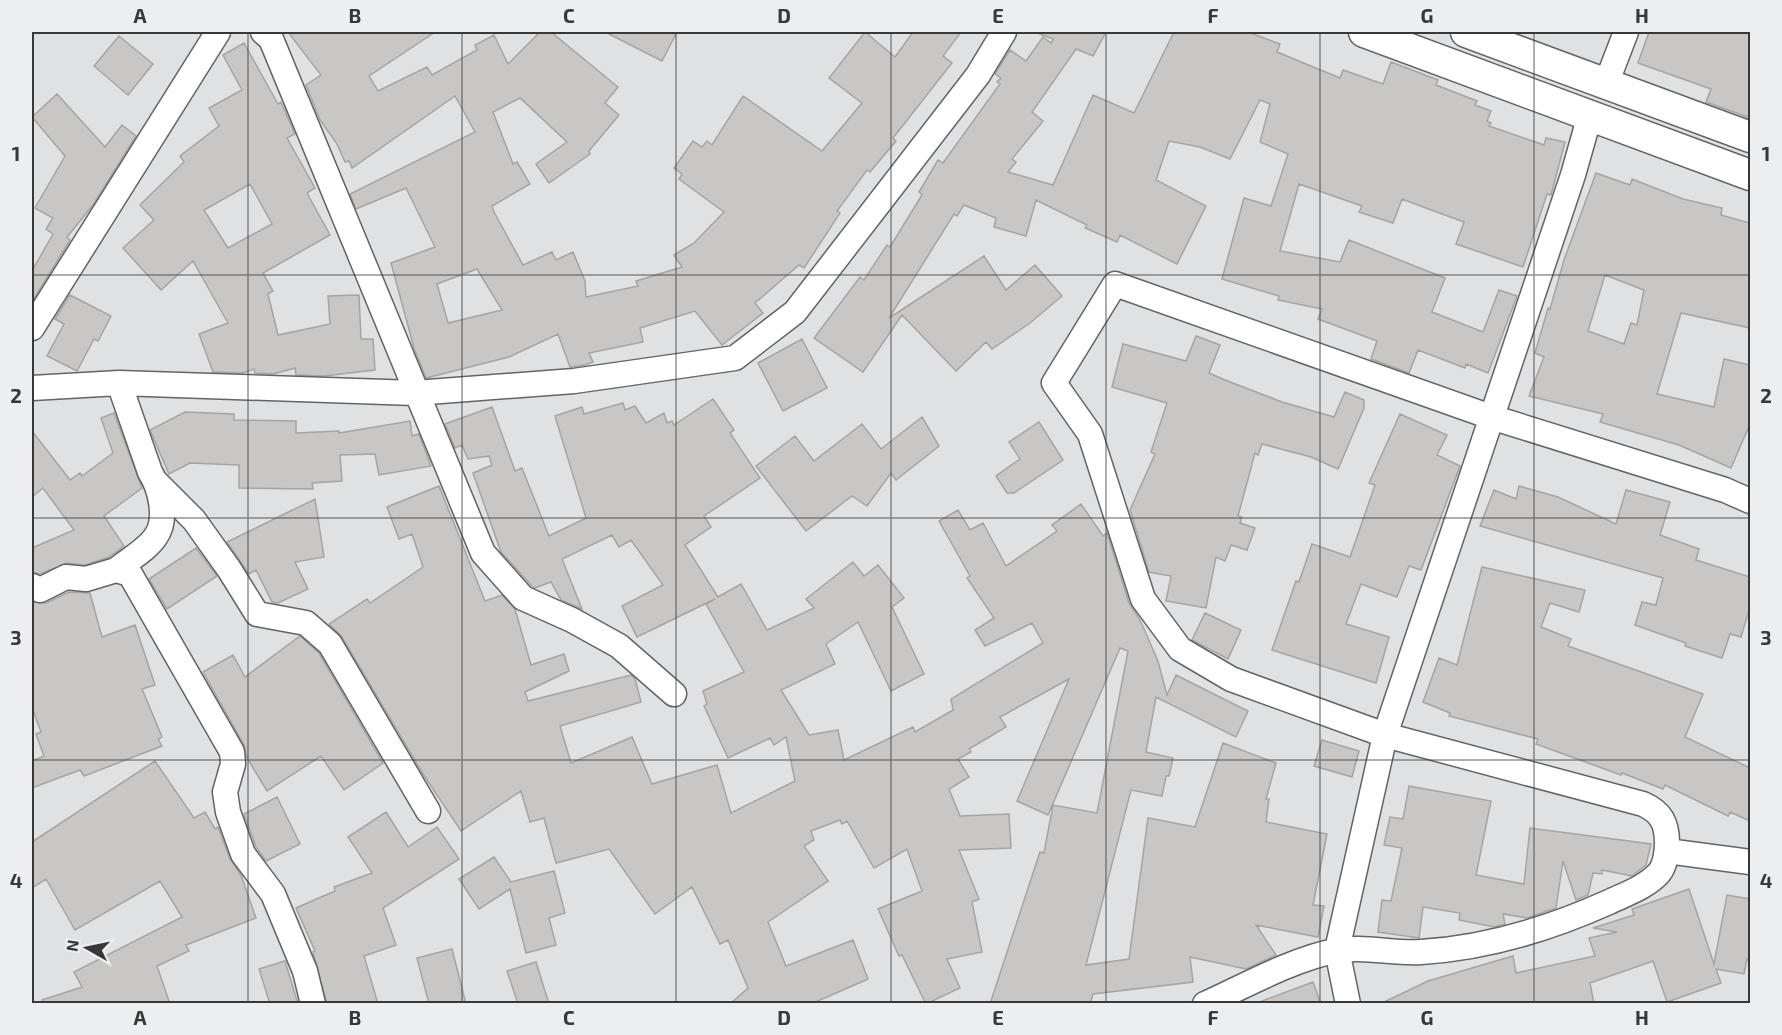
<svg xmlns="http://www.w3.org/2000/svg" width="1782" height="1035" font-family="'Exo 2',sans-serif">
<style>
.building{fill:#c8c7c5;stroke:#a5a4a3;stroke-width:1.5;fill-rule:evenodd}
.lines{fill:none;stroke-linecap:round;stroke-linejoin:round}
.minor-casing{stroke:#636465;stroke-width:27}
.major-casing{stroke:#636465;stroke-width:33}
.minor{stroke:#fff;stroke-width:24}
.major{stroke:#fff;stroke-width:30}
.grid{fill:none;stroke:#383839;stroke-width:1.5;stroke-opacity:0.55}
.neatline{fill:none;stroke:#383839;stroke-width:2}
.grid-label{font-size:20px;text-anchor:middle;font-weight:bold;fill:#383839}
</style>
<rect width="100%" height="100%" fill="#dfe1e2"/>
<path class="building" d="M288,32H435L369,76L378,91L427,67L432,75L477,50L475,45L494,35L508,64L540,32H551L618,87L605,103L619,115L589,151L590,154L549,183L536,164L567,142L520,98L493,112L513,164L517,162L530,184L492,206L494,212L523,265L552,252L556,260L573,252L585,281L586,297L638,286L636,281L682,267L674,255L694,243L724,212L679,179L682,174L674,168L693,141L702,147L707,141L712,145L743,96L822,151L862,103L829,78L865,32L895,57L913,32H961L943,56L952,63L893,138L896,141L870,172L867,170L837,211L840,213L804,268L799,265L755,303L763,313L722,345L695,311L640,328L643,342L589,353L593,362L585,365L570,367L558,334L509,357L426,378L414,348L391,263L435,247L406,188L356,209L350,194L475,132L455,96L352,168L349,161L345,162L337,144L320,120L306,85L321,75ZM477,269L502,310L448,323L437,284Z
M605,32H677L662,61Z
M1035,32H1106L1093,56L1076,49L1032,112L1043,121L1012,159L1016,162L1008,172L1053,185L1093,95L1134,113L1174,32H1248L1280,44L1277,52L1340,78L1343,70L1383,84L1391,62L1438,80L1436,85L1477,101L1475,105L1491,111L1487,121L1491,123L1489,126L1544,145L1546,138L1565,142L1551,195L1547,194L1523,267L1456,244L1464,222L1442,214L1402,199L1393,223L1359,212L1362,206L1299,184L1280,251L1340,262L1349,240L1445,278L1432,312L1483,332L1499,290L1517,296L1488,373L1466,364L1465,368L1418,350L1409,373L1371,359L1377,341L1318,319L1322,309L1278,300L1279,296L1222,279L1244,198L1271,206L1288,154L1260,142L1270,104L1260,100L1230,159L1200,147L1169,141L1156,180L1206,206L1177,264L1120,235L1117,242L1085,228L1087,225L1036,200L1026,236L994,227L996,218L964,205L957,216L954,214L889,318L984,256L1006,290L1035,265L1062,296L1030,323L992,349L986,342L956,371L902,315L863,372L814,338L860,277L864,280L887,245L890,247L922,195L919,192L938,160L943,163L1000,84L997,82L1001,78L995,74L1010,50L1026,61L1043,37L1051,43L1053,39Z
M1649,32H1750V118L1706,102L1711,89L1638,63Z
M119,36L153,64L128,95L94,66Z
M244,43L278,104L281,102L295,134L287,138L315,188L307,193L330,235L263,273L273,291L268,294L278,335L330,324L328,296L359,295L361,339H373L375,370L324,376L296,375L295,368L273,374L255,373L254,369L243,373L213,372L199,334L228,323L193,261L161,290L123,248L154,220L140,205L184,162L180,156L219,126L209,108L242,90L223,55ZM250,184L272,224L228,248L204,210Z
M57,94L105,147L122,125L136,136L93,205L67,237L70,240L32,302V271L53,234L46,229L53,218L35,208L65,156L32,117Z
M1596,173L1630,185L1632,179L1683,199L1722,208L1721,215L1750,223V328L1681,313L1657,394L1714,407L1724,359L1750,365V424L1731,468L1679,445L1600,422L1603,414L1529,396L1544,357L1535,353L1548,308L1550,309L1564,260ZM1605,275L1644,290L1637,325L1631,323L1624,344L1588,331Z
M70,295L111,316L98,341L94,339L77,371L47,356L64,324L55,319Z
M1196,336L1220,345L1209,373L1225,380L1282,402L1334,417L1345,392L1364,400V408L1338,469L1311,457L1262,444L1258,455L1255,453L1238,516L1242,517L1240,523L1255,528L1247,550L1231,545L1225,561L1216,557L1206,608L1166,601L1171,576L1149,572L1130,510L1155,454L1151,452L1167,403L1112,387L1123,344L1186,361Z
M802,339L827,388L783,411L758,363Z
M713,399L734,430L730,433L760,478L704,516L711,527L685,545L718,597L741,584L767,630L814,608L806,599L853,562L864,576L878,565L904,598L892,607L924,674L891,691L858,622L826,644L835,664L781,690L809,735L838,730L844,760L913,727L915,732L953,710L951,699L1043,643L1032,623L985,646L975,630L994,618L967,578L970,576L939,521L958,510L970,530L983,523L1006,566L1057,531L1052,525L1081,504L1103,536L1107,533L1129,603L1140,620L1158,661L1167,695L1176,675L1248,711L1236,737L1156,697L1146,752L1173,758L1169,776H1166L1162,796L1131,790L1086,965L1129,959L1148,818L1195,827L1223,743L1276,763L1266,799H1269L1266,822L1327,834L1313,905L1324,906L1318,937L1256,925L1276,955L1246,969L1190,957L1193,982L1093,994L1090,1004H990L1040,852L1044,853L1053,805L1097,813L1128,651L1120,648L1048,815L1017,801L1069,679L1000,717L1006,727L969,749L971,752L958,759L969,777L949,789L960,816L1009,814L1011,848L959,850L979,899L972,902L982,952L947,959L960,988L926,1004L902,955L899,956L878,909L922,891L907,849L874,868L847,821L842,824L840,820L811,831L814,840L804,846L828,881L768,922L786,966L853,940L868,979L811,1004H730L748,988L728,940L720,944L692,887L655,914L609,849L556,863L544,818L530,822L521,791L461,831L423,774L342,637L329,624L367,599L370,603L423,567L412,534L399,539L387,507L439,486L485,601L502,595L515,609L531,665L564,654L569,671L525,692L528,701L631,675L635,679L641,702L560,726L571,763L632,737L652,784L717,765L731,813L795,781L786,737L774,745L770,738L728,758L704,706L707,704L703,691L744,672L706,604L715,599L637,637L622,606L663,585L631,540L619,547L612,535L562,559L582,609L561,600L551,582L535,588L532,586L501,552L473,473L492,465L489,456L468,459L462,445L455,448L445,424L492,407L515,471L522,468L549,536L586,518L555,416L582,407L584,414L623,403L625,410L635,406L646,423L664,413L667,423L672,421L674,425Z
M185,412L234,414V420L296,421V433L339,431V433L410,421L412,436L419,434L431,466L379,475L375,454L340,455L342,481L312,483L313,489L239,488V465L190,463L169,474L150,430Z
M114,413L142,488L104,516L124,546L109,557L85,565L67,563L40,574L32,572V548L74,530L43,488L32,497V431L70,480L80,473L82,476L113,453L101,418Z
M1400,414L1447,435L1437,455L1460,466L1421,570L1409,566L1397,597L1361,584L1346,624L1389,637L1376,683L1272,650L1296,581L1299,582L1312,544L1350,557L1375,485L1369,483Z
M922,417L939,446L896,480L891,473L867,506L852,496L806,531L756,466L795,436L814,461L862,424L881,449Z
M1039,422L1063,460L1014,493H1007L996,476L1020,459L1009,442Z
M1519,486L1558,497L1616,524L1626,490L1670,502L1660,535L1699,549L1696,560L1750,577V607L1741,637L1730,634L1722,658L1685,646L1686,643L1635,625L1642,602L1656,605L1663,578L1480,526L1494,490L1516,499Z
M315,499L324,557L295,562L308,589L278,603L272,602L256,570L249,574L227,542Z
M196,548L217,576L167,609L149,579Z
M1482,567L1585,590L1579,612L1550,603L1541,627L1571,639L1568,646L1703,694L1685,737L1750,768V821L1730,812L1728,816L1665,785L1663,789L1622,773L1621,775L1536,744L1538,739L1449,716L1450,713L1423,702L1439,658L1457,665Z
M69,592L90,593L102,637L135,625L155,685L142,689L162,737L158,739L162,746L84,776L80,770L32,788V761L44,756L36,734L41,732L32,707V602L46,603Z
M1205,613L1241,630L1228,659L1192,640Z
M300,636L319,653L383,763L344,790L321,756L267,791L247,758L244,745L203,672L233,655L245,677Z
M1322,740L1359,751L1352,777L1314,766Z
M155,761L194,818L205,812L215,829L218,827L230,859L241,875L256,918L186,945L189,951L157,966L170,1004H43L42,1000L82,987L74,972L182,917L160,881L75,930L46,879L32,888V842Z
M1409,786L1491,801L1476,875L1524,884L1530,828L1651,844L1646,865L1632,876L1602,870V874L1593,873L1588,895L1576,900L1563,861L1556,908L1527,918L1503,914L1505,924L1494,927L1459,920L1460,913L1423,907L1419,938L1378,932L1382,900L1391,901L1402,848L1384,845L1390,817L1403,819Z
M277,797L300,844L266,861L256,847L244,814Z
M386,812L408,847L437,827L459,859L383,908L396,945L364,956L378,1004H327L313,952L315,951L296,908L335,891L334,887L372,873L348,837Z
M494,857L511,882L554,871L565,913L549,918L556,945L526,953L510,889L479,909L459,879Z
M1689,889L1714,964L1727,895L1750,899V960L1747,959L1744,974L1716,969L1721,983L1667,1002L1653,961L1590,983L1594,1004H1380L1428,981L1513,956L1516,973L1595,956L1589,938L1617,932L1593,928L1634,915L1632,909Z
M452,949L466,1004H429L417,958Z
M285,961L298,1004H270L259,969Z
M536,962L549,1004H518L507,971Z
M1313,982L1321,1004H1262V1001Z"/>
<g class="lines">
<g class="minor-casing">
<path id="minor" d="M263,32L271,39L483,553L523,598L572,620L619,646L674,694
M1606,84L1626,32
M32,328L218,32
M119,383L150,472C160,488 168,519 156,536C148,549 128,560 116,570L130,574L232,752L233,764L225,792L228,812L243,854L273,894L305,971L313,1004
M32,388L119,383L415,393L574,381L735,358L795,312L978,75L1004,32
M157,483L194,520L229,569L257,614L306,623L330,644L428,811
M32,586L40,590L66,577L86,579L116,570
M1667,851L1750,862
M1205,1004C1245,986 1293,959 1335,951C1362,945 1393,954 1421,952C1487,948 1549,929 1609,902C1626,894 1646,887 1659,873C1665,866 1667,852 1667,843C1667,823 1661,812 1643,804L1385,735L1231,679L1180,649L1143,599L1090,434L1054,383L1115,284L1491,417L1725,490L1750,501
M1348,1004L1337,950L1385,735L1573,175L1590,115"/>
</g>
<g class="major-casing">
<path id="major" d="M1364,32L1750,175
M1466,32L1750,137"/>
</g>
<use href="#minor" class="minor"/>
<use href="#major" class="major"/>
</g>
<path class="grid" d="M248,32V1004M462,32V1004M676,32V1004M891,32V1004M1106,32V1004M1320,32V1004M1534,32V1004M32,275H1750M32,518H1750M32,760H1750"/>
<rect width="1782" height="1035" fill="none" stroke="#edeeef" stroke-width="66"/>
<g transform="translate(87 948) rotate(279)" stroke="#edeeef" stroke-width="4.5" paint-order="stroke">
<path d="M0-4.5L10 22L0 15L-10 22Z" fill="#383839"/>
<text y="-9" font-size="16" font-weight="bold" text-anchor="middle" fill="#383839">N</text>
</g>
<rect x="33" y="33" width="1716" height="969" class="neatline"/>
<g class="grid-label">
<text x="140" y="23">A</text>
<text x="355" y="23">B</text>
<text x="569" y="23">C</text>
<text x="784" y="23">D</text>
<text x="998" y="23">E</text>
<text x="1213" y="23">F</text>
<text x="1427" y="23">G</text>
<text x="1642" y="23">H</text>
<text x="16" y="161">1</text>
<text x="1766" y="161">1</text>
<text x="16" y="403">2</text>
<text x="1766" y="403">2</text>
<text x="16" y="645">3</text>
<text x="1766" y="645">3</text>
<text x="16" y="888">4</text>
<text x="1766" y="888">4</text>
<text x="140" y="1025">A</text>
<text x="355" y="1025">B</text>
<text x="569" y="1025">C</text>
<text x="784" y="1025">D</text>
<text x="998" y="1025">E</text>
<text x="1213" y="1025">F</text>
<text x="1427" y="1025">G</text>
<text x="1642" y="1025">H</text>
</g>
</svg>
